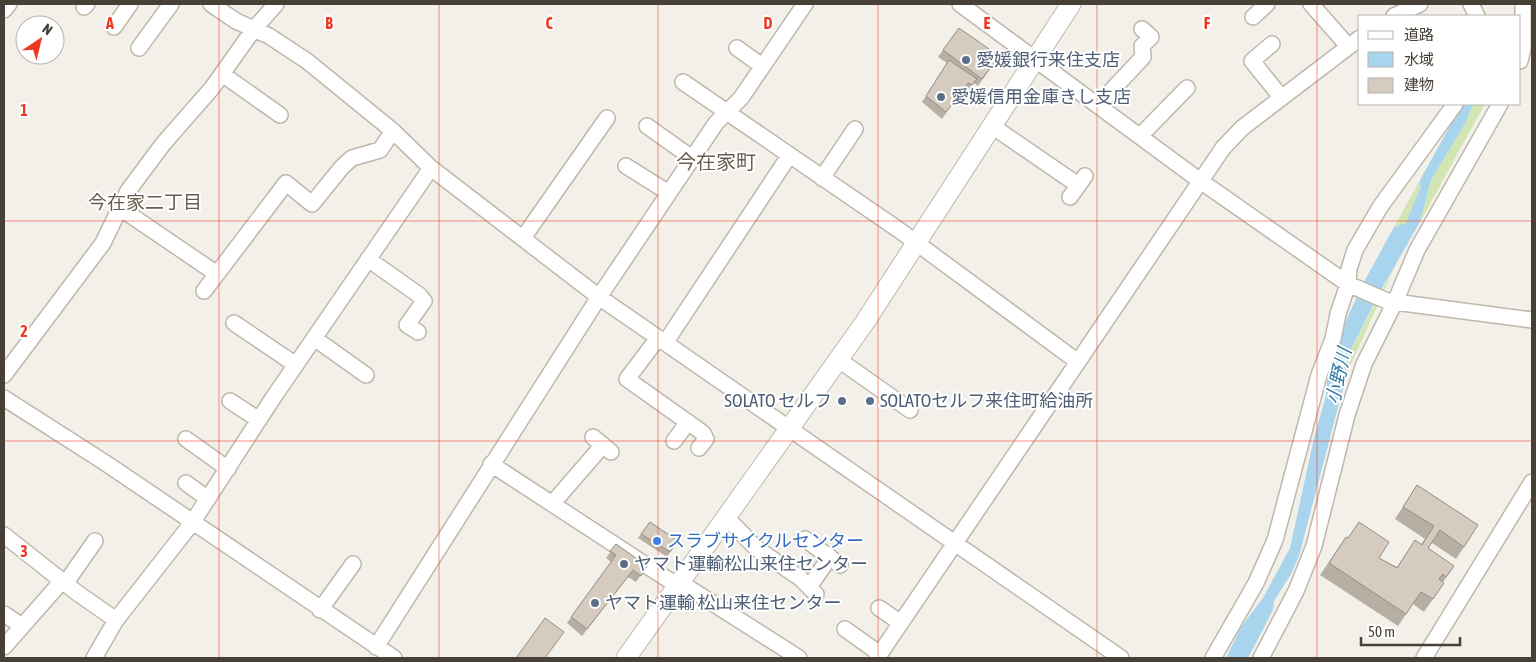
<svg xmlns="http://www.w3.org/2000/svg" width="1536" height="662" font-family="'Asap Condensed','Noto Sans JP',sans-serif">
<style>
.green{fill:#d1e6b3}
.water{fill:#a8d4ed}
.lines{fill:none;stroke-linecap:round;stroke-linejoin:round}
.minor-casing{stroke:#bfb7ab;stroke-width:18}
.tertiary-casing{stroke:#bfb7ab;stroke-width:21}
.minor{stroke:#fff;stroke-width:15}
.tertiary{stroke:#fff;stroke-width:19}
.wall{fill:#b7afa3}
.building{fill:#d5cbbe;stroke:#958e85}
.grid{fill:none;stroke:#ef3824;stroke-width:1;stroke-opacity:0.55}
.service-dot{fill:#5c6f8a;stroke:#fff;stroke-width:2}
.shop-dot{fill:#3f7fe0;stroke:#fff;stroke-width:2}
.labels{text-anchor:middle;stroke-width:4;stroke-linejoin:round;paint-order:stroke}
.service-label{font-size:18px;fill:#4e5e75;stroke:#fff;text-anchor:start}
.shop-label{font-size:18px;fill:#366cbe;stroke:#fff;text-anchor:start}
.neighbourhood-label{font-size:19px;fill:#695d4f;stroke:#fff}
.water-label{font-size:19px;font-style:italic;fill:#337ba6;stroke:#fff}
.quarter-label{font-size:20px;fill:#695d4f;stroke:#fff}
.grid-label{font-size:16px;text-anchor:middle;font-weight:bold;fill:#ef3824;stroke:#fff;stroke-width:4;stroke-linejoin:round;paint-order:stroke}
</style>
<rect width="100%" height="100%" fill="#f3f0e9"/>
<path class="green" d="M1473,104H1485L1420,222L1431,180L1466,122Z
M1419,182L1421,186L1406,223L1394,227Z
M1396,264L1347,373L1348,355Z"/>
<path class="water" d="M1462,104H1473L1466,122L1431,180L1420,222L1381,290L1348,355L1347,373L1299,556L1291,574L1274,601L1273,610L1248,658H1226L1241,627L1263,598L1290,548L1314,438L1326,396L1327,380L1324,379L1341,331L1364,282L1394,227L1406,223L1421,186L1419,182Z"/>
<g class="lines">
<g class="minor-casing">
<path id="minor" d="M211,4L236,21L269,36L307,61L393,131L431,168L599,297L1121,658
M960,4L1199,180L1348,284L1387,301L1532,320
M1311,4L1348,46
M1471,4L1477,16
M84,7L87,4
M4,10L9,4
M1394,16L1420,4
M1253,17L1267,4
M114,27L130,4
M1272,44L1252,61L1281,97
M139,48L171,4
M737,48L762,66
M1520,61L1523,48V4
M222,74L280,115
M683,82L899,230L1078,362
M1098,105L1143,57L1142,46L1151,37L1142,29
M647,126L692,158
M992,126L1078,185
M1140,136L1187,88
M626,166L669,193
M822,178L855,129
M1070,197L1085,176
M120,208L217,274
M523,238L607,118
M368,259L419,295L424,301L407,325L418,332
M204,291L286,183L312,204L342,167L352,158L380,150L393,131
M234,323L296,365
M314,338L366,375
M658,338L627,379L703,433L706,439L699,448
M665,343L789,156
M839,360L910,410
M4,375L103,243L128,191L163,144L212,88L254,29L276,4
M4,398L104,462L394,658
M230,401L259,420
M593,437L611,452
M186,439L228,469
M674,441L688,422
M491,464L678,586
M186,483L208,499
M552,504L603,445
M727,518L756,548L800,578L816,594
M4,535L76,592L116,620
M805,539L840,565
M681,583L799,658
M65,584L95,541
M809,587L830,557
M879,608L901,623
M320,610L353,564
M4,614L22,626
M845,629L880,654
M4,647L62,581
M376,647L599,297L716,123L741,98L805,4
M94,658L116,620L192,523L273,398L431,168
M877,658L1223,148L1242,128L1360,38
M1213,658L1256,583L1275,540L1319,375L1333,339L1338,314L1348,284L1349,269L1355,250L1380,207L1455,104
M1261,658L1296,591L1314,546L1347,415L1364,364L1395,302L1417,250L1500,104
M1424,658L1532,482"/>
</g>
<g class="tertiary-casing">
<path id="tertiary" d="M626,658L865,322L1071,4"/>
</g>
<use href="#minor" class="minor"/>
<use href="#tertiary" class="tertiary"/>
</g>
<path class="wall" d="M959,28L999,56L978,86L974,83L967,92L963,89L942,119L922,102L947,63L938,57Z
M1417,485L1464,547L1456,559L1432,543L1428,548L1454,566L1443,582L1433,599L1424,612L1413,604L1398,626L1320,575L1346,537L1348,538L1359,522L1379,558L1397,567L1415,540L1421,544L1425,539L1395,519Z
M650,522L678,541L667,557L638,538Z
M616,544L647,566L636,582L628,577L582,636L567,623L611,562L606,558Z"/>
<path class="building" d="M959,28L999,56L982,79L943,50Z
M949,60L977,79L972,85L968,83L946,112L926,96Z
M1417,485L1478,525L1464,547L1440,530L1428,548L1454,566L1446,577L1443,574L1439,579L1444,583L1433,599L1421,592L1406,614L1329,563L1346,537L1348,538L1359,522L1389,542L1379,558L1397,568L1415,540L1422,545L1434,526L1403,507Z
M650,522L678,541L670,552L641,534Z
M616,544L647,566L641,576L633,570L587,629L571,617L616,555L610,551Z
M545,618L564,632L545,658H516Z"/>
<path class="grid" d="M219,4V658M439,4V658M658,4V658M878,4V658M1097,4V658M1317,4V658M4,221H1532M4,441H1532"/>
<g class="service-dot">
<circle cx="966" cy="60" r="5"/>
<circle cx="941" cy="97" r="5"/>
<circle cx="842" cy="401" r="5"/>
<circle cx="870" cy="401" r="5"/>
<circle cx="624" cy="564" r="5"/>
<circle cx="595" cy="603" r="5"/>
</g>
<circle class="shop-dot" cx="657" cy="541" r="5"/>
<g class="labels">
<g class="service-label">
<text x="976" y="66">愛媛銀行来住支店</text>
<text x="951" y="103">愛媛信用金庫きし支店</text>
<text x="832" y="407" text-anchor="end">SOLATO セルフ</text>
<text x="880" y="407">SOLATOセルフ来住町給油所</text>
<text x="634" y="570">ヤマト運輸松山来住センター</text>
<text x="605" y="609">ヤマト運輸 松山来住センター</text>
</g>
<g class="shop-label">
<text x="667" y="547">スラブサイクルセンター</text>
</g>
<g class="neighbourhood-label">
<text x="145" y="209">今在家二丁目</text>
</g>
<g class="water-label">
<text transform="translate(1338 376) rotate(-77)" y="7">小野川</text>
</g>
<g class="quarter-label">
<text x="716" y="169">今在家町</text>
</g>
</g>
<g class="grid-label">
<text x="110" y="29">A</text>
<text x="329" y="29">B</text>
<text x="549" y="29">C</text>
<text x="768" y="29">D</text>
<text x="987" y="29">E</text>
<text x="1207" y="29">F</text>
<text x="24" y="116">1</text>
<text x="24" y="337">2</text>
<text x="24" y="557">3</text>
</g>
<rect width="1536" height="662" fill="none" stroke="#474037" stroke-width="10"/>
<rect x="1358" y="15" width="162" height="90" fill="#ffffff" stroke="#b5b3af"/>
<rect x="1368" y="31" width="25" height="8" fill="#ffffff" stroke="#b5b3af"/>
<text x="1404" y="40" font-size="15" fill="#474037">道路</text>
<rect x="1368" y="52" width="25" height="15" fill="#a8d4ed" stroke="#b5b3af"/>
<text x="1404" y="65" font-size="15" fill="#474037">水域</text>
<rect x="1368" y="78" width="25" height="15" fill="#d5cbbe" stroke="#b5b3af"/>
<text x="1404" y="90" font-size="15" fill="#474037">建物</text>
<g transform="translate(40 40) rotate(35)"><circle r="24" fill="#ffffff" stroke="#b5b3af"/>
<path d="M0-4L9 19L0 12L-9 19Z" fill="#ef3824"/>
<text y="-8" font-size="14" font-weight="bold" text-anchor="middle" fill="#474037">N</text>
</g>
<path d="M1361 637v8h99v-8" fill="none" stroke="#474037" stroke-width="2.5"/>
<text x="1368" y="637" font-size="15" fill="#474037" stroke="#ffffff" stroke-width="4" paint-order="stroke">50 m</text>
</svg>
